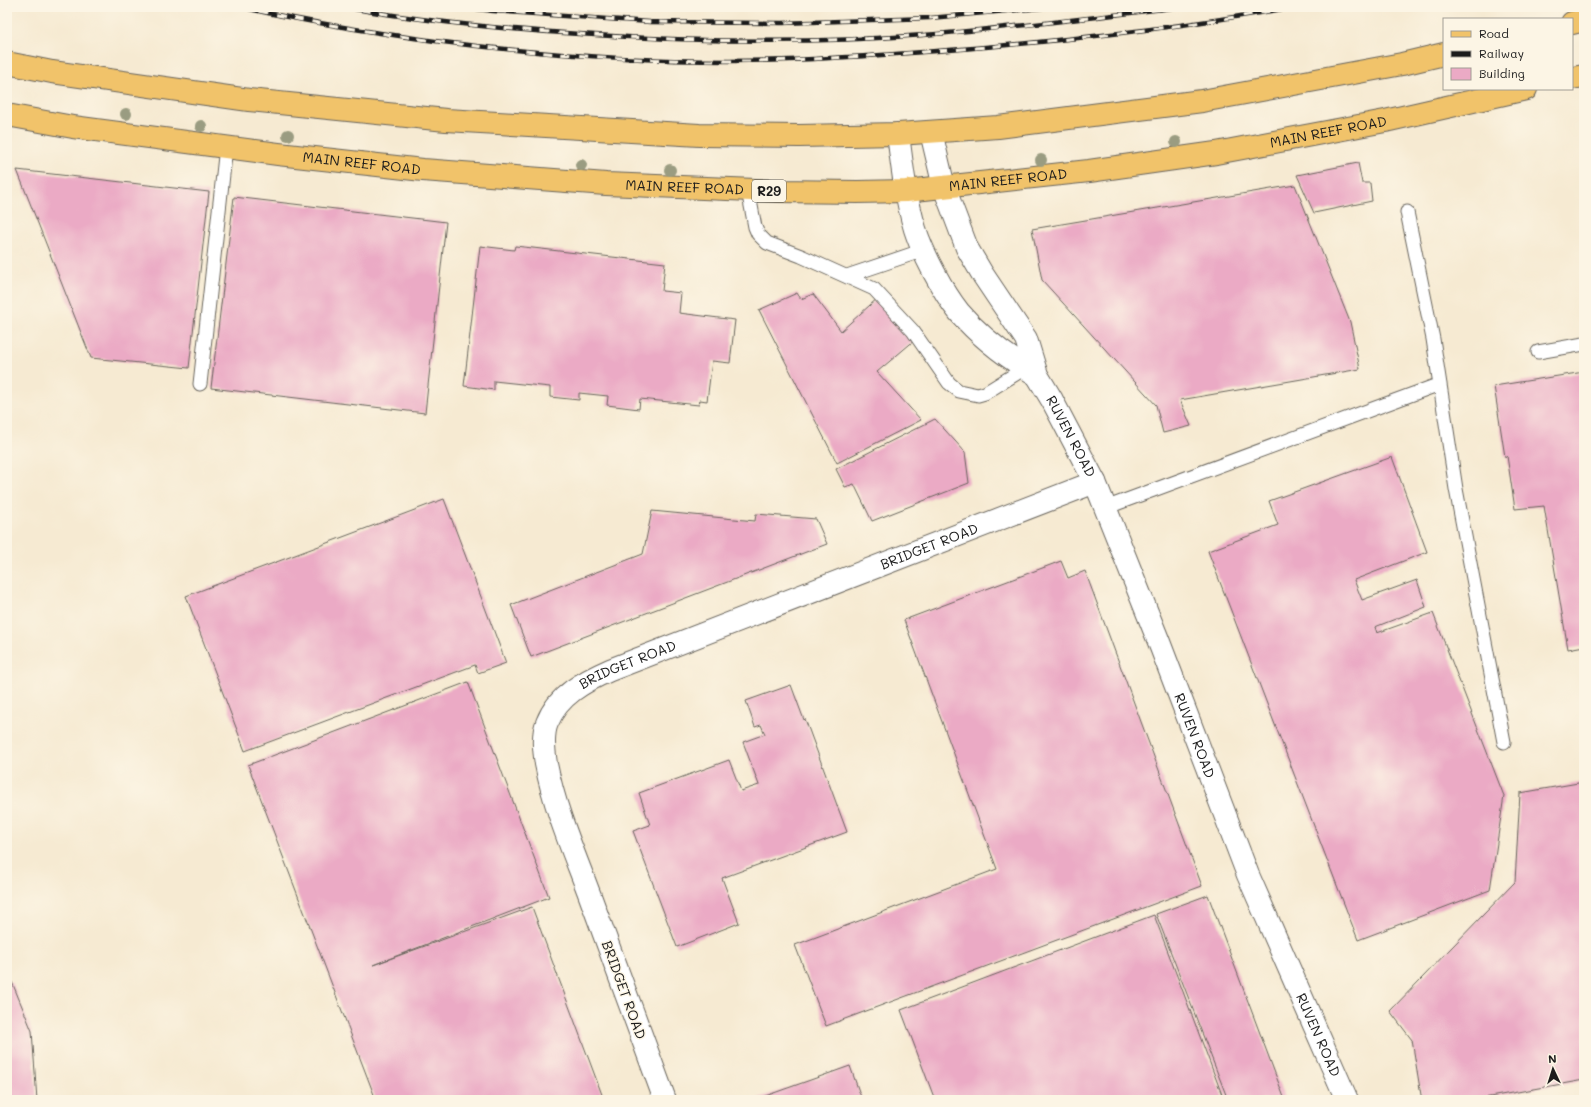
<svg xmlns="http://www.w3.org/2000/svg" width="1591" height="1107" font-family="Mali,sans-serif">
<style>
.building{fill:#ebaac5}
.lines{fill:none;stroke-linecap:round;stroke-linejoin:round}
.service-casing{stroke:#68645c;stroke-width:15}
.minor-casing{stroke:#68645c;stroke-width:24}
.primary-casing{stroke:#68645c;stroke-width:24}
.service{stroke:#fff;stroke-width:13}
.minor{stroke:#fff;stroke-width:22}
.primary{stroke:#f1c36a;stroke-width:22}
.rail-casing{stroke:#1c1c1c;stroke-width:4.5}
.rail{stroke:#fcf5e5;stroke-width:3;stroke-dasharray:9;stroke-linecap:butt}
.tree{fill:#9a9c81}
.labels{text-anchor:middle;stroke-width:3;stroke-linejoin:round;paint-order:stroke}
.shield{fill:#fcf5e5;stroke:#5f5d58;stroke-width:1}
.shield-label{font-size:13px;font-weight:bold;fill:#1c1c1c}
.street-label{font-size:14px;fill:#1c1c1c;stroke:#fcf5e5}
</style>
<rect width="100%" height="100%" fill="#fcf5e5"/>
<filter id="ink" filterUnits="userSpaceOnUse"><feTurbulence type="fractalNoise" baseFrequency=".025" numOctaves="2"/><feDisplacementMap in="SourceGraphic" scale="8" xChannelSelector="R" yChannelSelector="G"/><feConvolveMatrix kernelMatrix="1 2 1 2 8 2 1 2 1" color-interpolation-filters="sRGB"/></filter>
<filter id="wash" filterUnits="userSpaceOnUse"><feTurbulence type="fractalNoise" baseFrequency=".012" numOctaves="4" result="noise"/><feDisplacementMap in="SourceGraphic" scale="16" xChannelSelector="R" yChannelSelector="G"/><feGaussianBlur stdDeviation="0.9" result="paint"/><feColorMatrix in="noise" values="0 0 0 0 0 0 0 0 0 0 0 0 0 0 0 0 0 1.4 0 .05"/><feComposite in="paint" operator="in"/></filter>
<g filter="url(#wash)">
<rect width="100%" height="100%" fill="#f6ead2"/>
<g id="blocks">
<path class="building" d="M1358,163L1362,183H1370L1372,201L1314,213L1297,175Z
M17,170L209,192L189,368L91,358Z
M1295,185L1350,322L1360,369L1180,400L1191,426L1163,433L1156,405L1042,280L1032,229Z
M234,197L446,222L425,413L211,388Z
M480,246L514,250L515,246L665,263L662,291L681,293L679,313L735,320L730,363L712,361L707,401L700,400L699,405L640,399L639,409L607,405L608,396L579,393V400L550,397V387L494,381V390L464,386Z
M797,293L801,299L813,294L841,331L879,297L916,339L877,372L921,420L837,463L759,310Z
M1584,372V646L1568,649L1544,506L1515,509L1507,456L1505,457L1494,386Z
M935,419L965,452L969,483L872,521L854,484L845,487L836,469Z
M1392,457L1427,552L1354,580L1362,600L1417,580L1426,607L1375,627L1377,633L1433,613L1504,796L1490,890L1358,940L1208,551L1278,525L1269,501Z
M444,499L506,663L478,673L475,665L245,751L186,596Z
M652,511L755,521L756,514L816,519L827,544L531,657L511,605L643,554Z
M1061,561L1068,578L1085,571L1202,886L826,1026L795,945L997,869L904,620Z
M468,682L549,897L373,965L532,907L604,1100H376L248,765Z
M791,685L804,720L805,719L847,832L722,878L739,923L677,947L633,831L650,825L639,793L729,760L741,791L759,785L743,742L765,734L761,725L755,727L746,701Z
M1584,782V1080L1473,1100H1425L1421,1095L1412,1040L1390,1011L1515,882L1520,793Z
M1208,895L1285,1100H1228L1156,914Z
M1154,915L1224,1100H935L901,1010Z
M7,982H12L32,1031L37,1100H7Z
M850,1066L862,1100H754Z"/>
</g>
</g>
<g filter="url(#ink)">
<use href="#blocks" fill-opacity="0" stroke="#68645c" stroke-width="1"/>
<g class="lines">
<g class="service-casing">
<path id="service" d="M748,190L755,227L758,234L767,243L801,256L874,289L913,331L949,383L959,391L978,395L985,393L1030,365
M1407,212L1433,339L1456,489L1504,742
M847,276L924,250
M1538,352L1584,344
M200,384L226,147
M1105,508L1440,384"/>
</g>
<g class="minor-casing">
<g id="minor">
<path id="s1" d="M931,132L944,187L967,248L983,275L1026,339L1037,375L1052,400L1095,482L1159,642L1248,875L1347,1100"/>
<path d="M898,134C902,166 906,199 915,229C923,254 943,292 959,312C981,338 1008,358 1037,375"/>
<path id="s2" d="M665,1100C640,1032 615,964 590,896C574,853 555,810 546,764C544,751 542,735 547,723C558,695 585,681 610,670L1095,482"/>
</g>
</g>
<g class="primary-casing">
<g id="primary">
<path d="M1572,23L1584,20"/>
<path d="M7,63L52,72L249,100L446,120L699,135L799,136L898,134L998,127L1202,101L1402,64L1444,54"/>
<path d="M1572,78L1584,76"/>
<path id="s3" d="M7,115L73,127L278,154L423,170L606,184L778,191L857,192L906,191L1089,171L1216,153L1385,121L1526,89"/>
</g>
</g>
<use href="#service" class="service"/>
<use href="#minor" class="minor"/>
<use href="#primary" class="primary"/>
<g class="rail-casing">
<path id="rail" d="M241,7C305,22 370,32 435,41C552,56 672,64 790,60C860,57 929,52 997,46C1097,37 1195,25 1293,7
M344,7C421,21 500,29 579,34C694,42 809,44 924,35C1010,28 1095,17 1180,7
M462,7L493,11L650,22L782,23L930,18L1052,7"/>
</g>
<use href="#rail" class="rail"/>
</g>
<g class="tree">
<circle cx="126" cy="114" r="6"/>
<circle cx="201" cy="126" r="6"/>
<circle cx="288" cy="135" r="6"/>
<circle cx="1176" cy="142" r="6"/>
<circle cx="1041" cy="160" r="6"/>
<circle cx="581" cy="165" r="6"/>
<circle cx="670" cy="170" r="6"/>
</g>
</g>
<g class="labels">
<rect class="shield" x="752" y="180" width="34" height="22" rx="3"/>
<g class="shield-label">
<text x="769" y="196">R29</text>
</g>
<g class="street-label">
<text dy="5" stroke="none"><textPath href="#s3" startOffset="1330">MAIN REEF ROAD</textPath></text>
<text dy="5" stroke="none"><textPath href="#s3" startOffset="358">MAIN REEF ROAD</textPath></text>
<text dy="5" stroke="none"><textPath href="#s3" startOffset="1006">MAIN REEF ROAD</textPath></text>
<text dy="5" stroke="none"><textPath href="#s3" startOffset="682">MAIN REEF ROAD</textPath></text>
<text dy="5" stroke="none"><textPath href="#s1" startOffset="338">RUVEN ROAD</textPath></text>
<text dy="5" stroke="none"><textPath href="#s2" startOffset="825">BRIDGET ROAD</textPath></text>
<text dy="5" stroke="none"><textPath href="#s2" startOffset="501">BRIDGET ROAD</textPath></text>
<text dy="5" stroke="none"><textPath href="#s1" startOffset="662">RUVEN ROAD</textPath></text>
<text transform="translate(624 990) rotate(70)" y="5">BRIDGET ROAD</text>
<text dy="5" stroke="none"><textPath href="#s1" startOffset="986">RUVEN ROAD</textPath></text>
</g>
</g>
<rect width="1591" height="1107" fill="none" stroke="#fcf5e5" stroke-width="24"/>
<rect x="1443" y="18" width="130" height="72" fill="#fcf5e5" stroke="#a29e95"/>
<rect x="1451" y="31" width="20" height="6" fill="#f1c36a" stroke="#a29e95"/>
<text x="1479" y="38" font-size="12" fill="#1c1c1c">Road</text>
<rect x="1451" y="51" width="20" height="6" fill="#1c1c1c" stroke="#a29e95"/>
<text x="1479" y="58" font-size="12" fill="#1c1c1c">Railway</text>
<rect x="1451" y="68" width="20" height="12" fill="#ebaac5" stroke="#a29e95"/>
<text x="1479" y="78" font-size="12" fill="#1c1c1c">Building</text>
<g transform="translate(1553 1069) rotate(356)" stroke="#fcf5e5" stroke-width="3" paint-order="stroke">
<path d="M0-3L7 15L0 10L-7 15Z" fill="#1c1c1c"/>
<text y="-6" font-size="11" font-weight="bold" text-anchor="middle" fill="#1c1c1c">N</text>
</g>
</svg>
